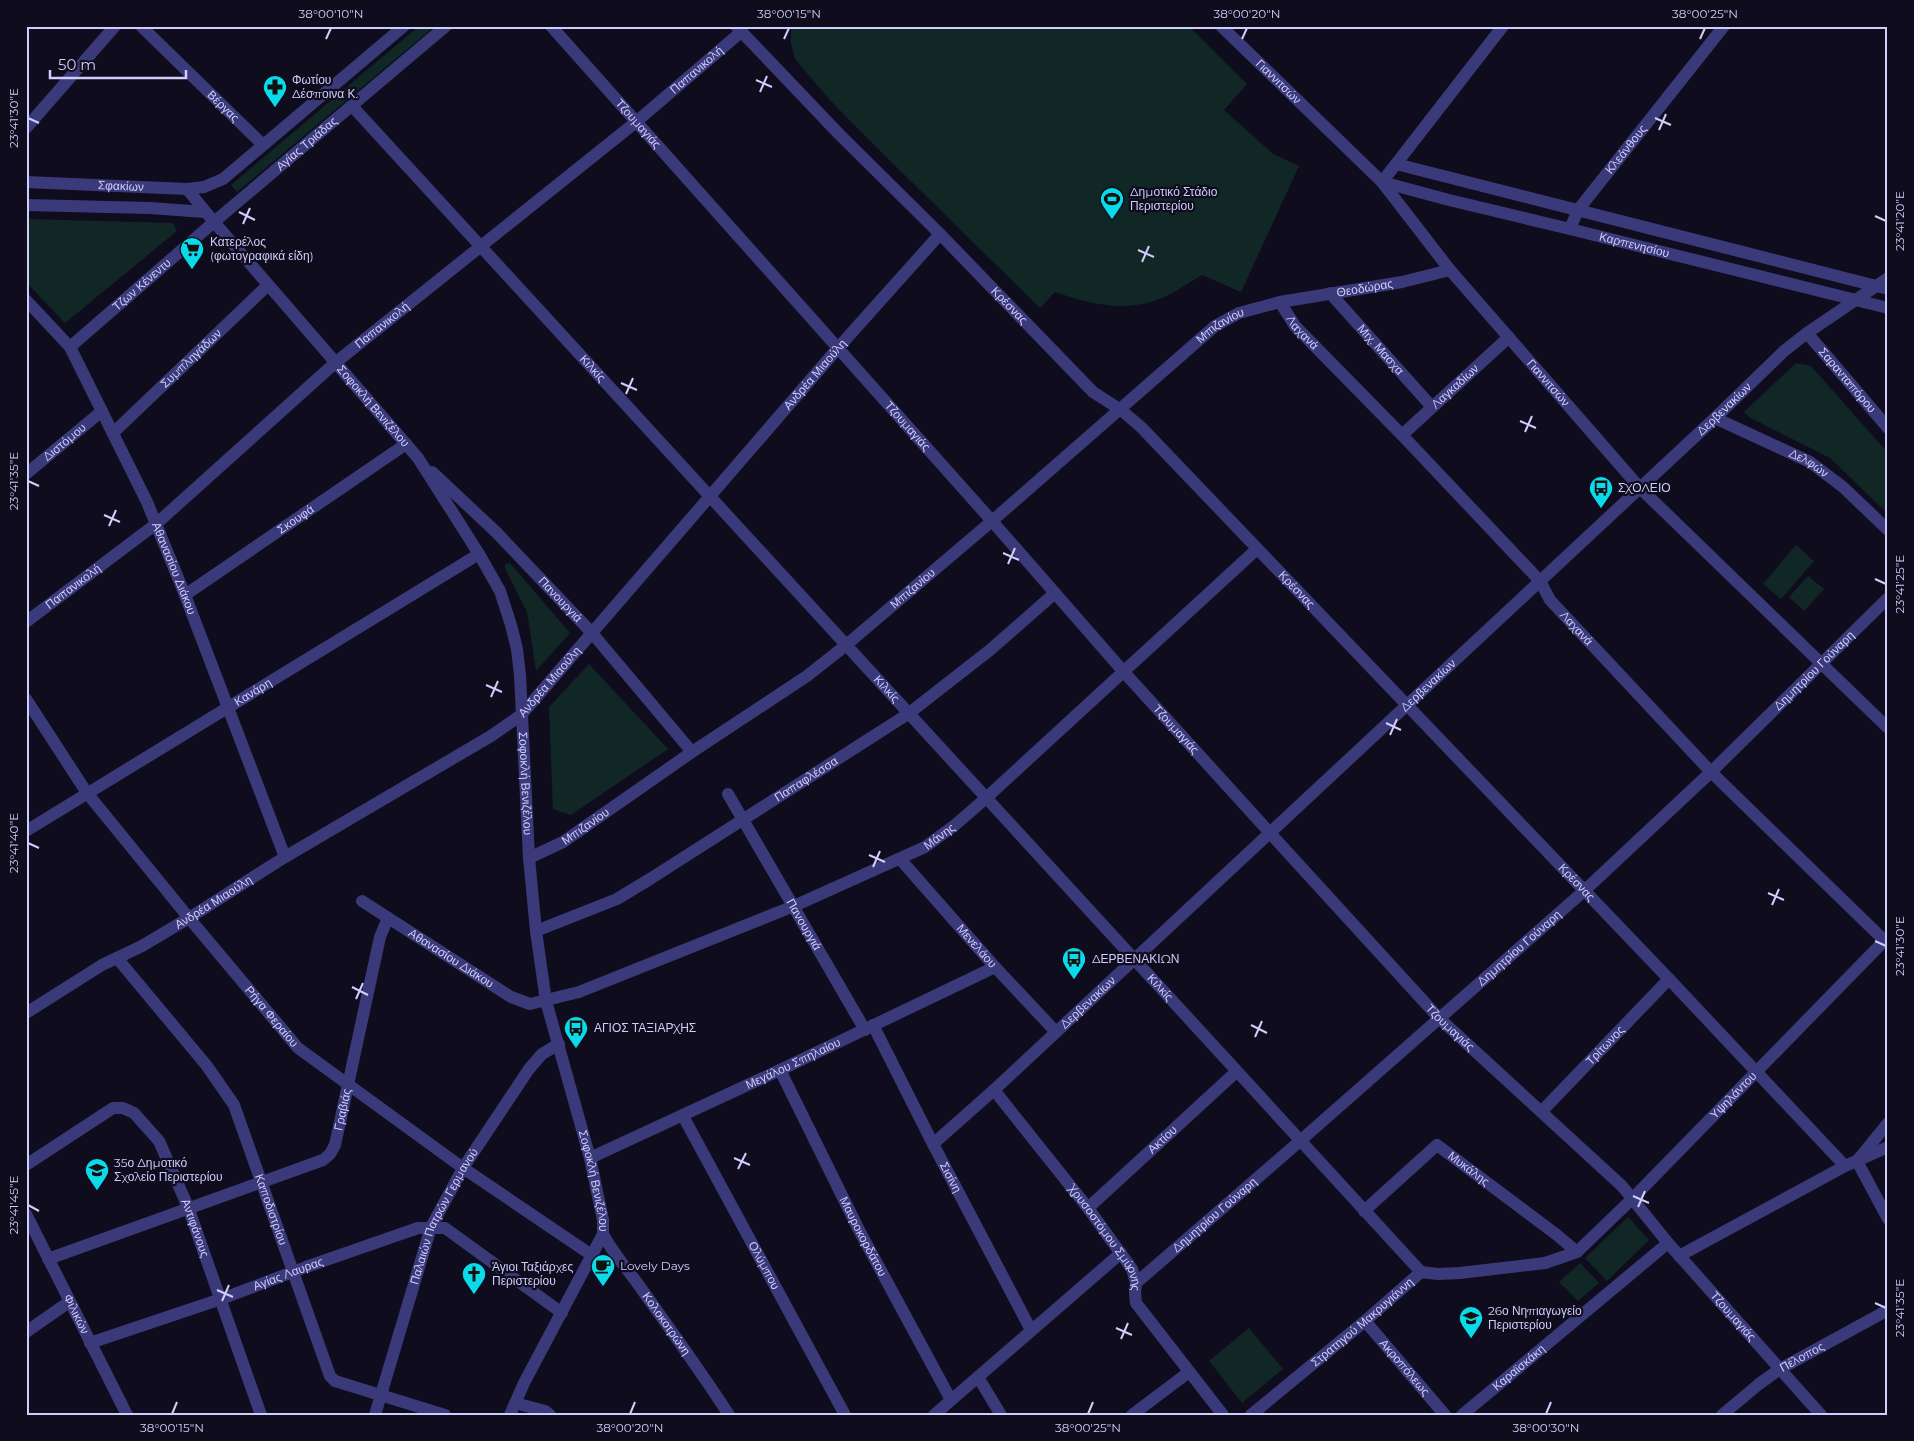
<svg xmlns="http://www.w3.org/2000/svg" width="1914" height="1441" font-family="Montserrat,sans-serif">
<style>
.green{fill:#102725}
.lines{fill:none;stroke-linecap:round;stroke-linejoin:round}
.minor{stroke:#3a3a7a;stroke-width:12}
.ticks{fill:none;stroke:#d0ccfc;stroke-width:2}
.labels{text-anchor:middle;stroke-width:4.5;stroke-linejoin:round;paint-order:stroke}
.street-label{font-size:12px;fill:#d0ccfc;stroke:#0f0d1d}
.poi-label{font-size:12px;fill:#d0ccfc;stroke:#0f0d1d;text-anchor:start}
.neatline{fill:none;stroke:#d0ccfc;stroke-width:2}
.ticks-label{font-size:12px;text-anchor:middle;fill:#d0ccfc}
</style>
<rect width="100%" height="100%" fill="#0f0d1d"/>
<path class="green" d="M419,26H435L237,192L231,185Z
M791,26H1189L1247,84L1224,110L1273,154L1299,166L1241,292L1202,275C1186,284 1171,296 1154,301C1121,312 1087,303 1055,292L1040,308L864,135L829,99L795,59L791,43Z
M26,219L173,223L177,231L65,323L26,282Z
M1796,363L1811,366L1888,453V514L1830,458L1749,417L1744,412Z
M1796,545L1814,561L1781,599L1763,584Z
M510,563L570,633L536,671L527,612L505,568V564Z
M1808,576L1824,589L1804,611L1789,597Z
M589,664L668,749L571,815L553,809L549,707Z
M1628,1217L1649,1240L1607,1281L1585,1258Z
M1580,1263L1599,1283L1578,1301L1559,1282Z
M1249,1328L1283,1369L1242,1403L1209,1361Z"/>
<g class="lines">
<g class="minor">
<path id="s1" d="M141,26L263,145"/>
<path id="s2" d="M551,26L992,521L1123,671L1270,833L1439,1018L1622,1186L1668,1243L1821,1415"/>
<path id="s3" d="M736,26L839,134L940,234L1093,392L1121,410L1141,427L1669,979L1845,1166"/>
<path id="s4" d="M1221,26L1382,182L1450,270L1640,488L1888,728"/>
<path id="s5" d="M352,106L1421,1272"/>
<path d="M26,128L115,26"/>
<path d="M1396,164L1888,289"/>
<path id="s6" d="M26,182L187,189L204,187L223,179L404,26"/>
<path id="s7" d="M1382,182L1449,200L1570,229L1888,308"/>
<path d="M1382,182L1503,26"/>
<path id="s8" d="M187,189L214,222L418,458L479,554L500,591L511,625L517,649L520,675L529,858L536,931L546,1001L590,1158L603,1220V1234L524,1383L510,1415"/>
<path d="M26,205L150,208L205,212"/>
<path id="s9" d="M1570,229L1578,210L1724,26"/>
<path id="s10" d="M1330,293L1432,407"/>
<path id="s11" d="M26,300L70,347L147,502L185,595L285,857"/>
<path id="s12" d="M1280,302L1295,326L1402,435L1540,581L1550,600L1711,772L1888,944"/>
<path id="s13" d="M1807,333L1888,428"/>
<path id="s14" d="M70,347L214,222L446,26"/>
<path id="s15" d="M1715,418L1810,462L1843,487L1888,530"/>
<path id="s16" d="M113,433L268,285"/>
<path id="s17" d="M1402,435L1509,337"/>
<path id="s18" d="M432,472L496,532L592,633L692,752"/>
<path id="s19" d="M26,474L102,411"/>
<path id="s20" d="M185,595L406,444"/>
<path id="s21" d="M26,622L156,524L335,363L636,122L741,32"/>
<path id="s22" d="M26,699L87,793L189,918L298,1048L463,1168L593,1256"/>
<path id="s23" d="M728,794L865,1030"/>
<path id="s24" d="M26,831L479,554"/>
<path id="s25" d="M529,858L563,842L692,752L807,676L845,646L992,521L1215,326L1239,313L1280,302L1402,282L1450,270"/>
<path id="s26" d="M900,859L995,967L1056,1032"/>
<path id="s27" d="M362,901L511,997L530,1004L579,992L794,906L925,847L955,825L985,799L1257,549"/>
<path id="s28" d="M536,931L617,899L650,879L908,714L990,650L1055,593"/>
<path id="s29" d="M117,958L207,1066L234,1105L330,1376L335,1381L445,1415"/>
<path id="s30" d="M26,1013L102,965L142,946L189,918L285,857L491,736L521,715L838,348L940,234"/>
<path id="s31" d="M873,1025L933,1144L1031,1330"/>
<path id="s32" d="M780,1070L859,1230L951,1400"/>
<path id="s33" d="M994,1090L1088,1208L1132,1269L1136,1283L1135,1293L1136,1303L1223,1415"/>
<path id="s34" d="M1542,1111L1669,979"/>
<path id="s35" d="M683,1116L845,1415"/>
<path d="M1888,1123L1857,1161L1888,1219"/>
<path id="s36" d="M933,1144L994,1090L1715,418L1784,351L1807,333L1888,278"/>
<path id="s37" d="M590,1158L780,1070L995,967"/>
<path id="s38" d="M26,1165L113,1108H123L134,1113L159,1141L188,1207L261,1415"/>
<path id="s39" d="M1088,1208L1236,1072"/>
<path id="s40" d="M1364,1211L1437,1145L1557,1235L1577,1252"/>
<path id="s41" d="M26,1214L127,1415"/>
<path id="s42" d="M603,1234C613,1254 630,1272 643,1291C672,1332 702,1373 729,1415"/>
<path d="M1679,1256L1845,1166L1888,1147"/>
<path id="s43" d="M48,1259L323,1160L330,1154L335,1145L380,937L388,918"/>
<path id="s44" d="M1136,1283L1300,1141L1584,891L1711,772L1888,598"/>
<path id="s45" d="M1365,1321L1445,1415"/>
<path d="M26,1332L69,1302"/>
<path id="s46" d="M90,1343L221,1299L306,1267L418,1228H445L562,1313"/>
<path d="M978,1377L1001,1415"/>
<path d="M515,1403L545,1411L550,1415"/>
<path id="s47" d="M375,1415L431,1227L463,1168L529,1069L542,1054L559,1044"/>
<path d="M934,1415L1121,1253"/>
<path d="M1132,1415L1189,1372"/>
<path id="s48" d="M1251,1415L1365,1321L1421,1272L1438,1274L1460,1273L1545,1263L1577,1252L1632,1199L1888,937"/>
<path id="s49" d="M1462,1415L1668,1243"/>
<path id="s50" d="M1722,1415L1759,1384L1780,1369L1888,1310"/>
</g>
</g>
<path class="ticks" d="M326,39L331,28M784,39L789,28M1242,39L1247,28M1700,39L1705,28M756,80L772,87M760,92L767,76M28,118L39,123M1655,118L1671,125M1659,130L1666,114M239,212L255,220M1875,216L1886,221M243,224L250,208M1138,250L1154,257M1142,262L1149,246M621,383L637,390M626,394L633,378M1520,421L1536,428M1525,432L1532,416M28,481L39,486M104,515L120,522M109,526L116,510M1003,553L1019,560M1008,564L1015,548M1875,579L1886,584M486,685L502,692M491,697L498,681M1386,723L1401,730M1390,735L1397,719M28,843L39,848M869,855L885,862M873,867L880,851M1768,893L1784,900M1772,905L1779,889M1875,941L1886,946M352,987L368,995M356,999L363,983M1251,1025L1267,1033M1255,1037L1262,1021M734,1158L750,1165M738,1169L746,1153M1633,1196L1649,1203M28,1205L39,1211M1638,1207L1645,1191M217,1290L233,1297M222,1301L229,1285M1875,1303L1886,1308M1116,1328L1132,1335M1121,1339L1128,1323M172,1414L177,1402M630,1414L635,1402M1088,1414L1093,1402M1546,1414L1551,1402"/>
<defs>
<g id="pharmacy-pin" transform="scale(1.25)"><path d="M0 17L-7.5 6A9.5 9.5 0 1 1 7.5 6Z" fill="#0bdae9" stroke="#0f0d1d"/><path d="M-2-6h4v4h4v4h-4v4h-4v-4h-4v-4h4Z" fill="#111"/></g>
<g id="stadium-pin" transform="scale(1.25)"><path d="M0 17L-7.5 6A9.5 9.5 0 1 1 7.5 6Z" fill="#0bdae9" stroke="#0f0d1d"/><path d="M0-5a6.5 5 0 1 0 0 10a6.5 5 0 1 0 0-10ZM-3.5-1.8h7v3.6h-7Z" fill="#111"/></g>
<g id="supermarket-pin" transform="scale(1.25)"><path d="M0 17L-7.5 6A9.5 9.5 0 1 1 7.5 6Z" fill="#0bdae9" stroke="#0f0d1d"/><path d="M-6-5.5h2.5l.6 2H6L4.5 2H-2.5L-4.4-4H-6ZM-1.5 3.2a1.3 1.3 0 1 0 .1 0ZM3 3.2a1.3 1.3 0 1 0 .1 0Z" fill="#111"/></g>
<g id="bus-pin" transform="scale(1.25)"><path d="M0 17L-7.5 6A9.5 9.5 0 1 1 7.5 6Z" fill="#0bdae9" stroke="#0f0d1d"/><path d="M-5-6H5V4H4V6H2V4H-2V6H-4V4H-5ZM-3.5-4V0h7V-4ZM-3.5 1.2v1.5H-2V1.2ZM2 1.2v1.5H3.5V1.2Z" fill="#111"/></g>
<g id="school-pin" transform="scale(1.25)"><path d="M0 17L-7.5 6A9.5 9.5 0 1 1 7.5 6Z" fill="#0bdae9" stroke="#0f0d1d"/><path d="M0-5L7-2L0 1L-7-2ZM-4 1L0 2.5L4 1V4Q0 6-4 4Z" fill="#111"/></g>
<g id="cafe-pin" transform="scale(1.25)"><path d="M0 17L-7.5 6A9.5 9.5 0 1 1 7.5 6Z" fill="#0bdae9" stroke="#0f0d1d"/><path d="M-5.5-4.5H6V0H3Q3 3.5 0 3.5H-2.5Q-5.5 3.5-5.5 0ZM3-3.2v2h1.7v-2ZM-6 4.5H4V6H-6Z" fill="#111"/></g>
<g id="church-pin" transform="scale(1.25)"><path d="M0 17L-7.5 6A9.5 9.5 0 1 1 7.5 6Z" fill="#0bdae9" stroke="#0f0d1d"/><path d="M-1.2-6h2.4v3.5h3.3v2.4h-3.3V6h-2.4V-.1h-3.3v-2.4h3.3Z" fill="#111"/></g>
</defs>
<g fill-rule="evenodd">
<use href="#pharmacy-pin" x="275" y="87"/>
<use href="#stadium-pin" x="1112" y="199"/>
<use href="#supermarket-pin" x="192" y="249"/>
<use href="#bus-pin" x="1601" y="488"/>
<use href="#bus-pin" x="1074" y="959"/>
<use href="#bus-pin" x="576" y="1028"/>
<use href="#school-pin" x="97" y="1170"/>
<use href="#cafe-pin" x="603" y="1266"/>
<use href="#church-pin" x="474" y="1274"/>
<use href="#school-pin" x="1471" y="1318"/>
</g>
<g class="labels">
<g class="street-label">
<text dy="4" stroke="none"><textPath href="#s21" startOffset="869">Παπανικολή</textPath></text>
<text dy="4" stroke="none"><textPath href="#s4" startOffset="80">Γιαννιτσών</textPath></text>
<text dy="4" stroke="none"><textPath href="#s1" startOffset="115">Βέργας</textPath></text>
<text dy="4" stroke="none"><textPath href="#s2" startOffset="131">Τζουμαγιάς</textPath></text>
<text dy="4" stroke="none"><textPath href="#s14" startOffset="312">Αγίας Τριάδας</textPath></text>
<text dy="4" stroke="none"><textPath href="#s9" startOffset="98">Κλεάνθους</textPath></text>
<text dy="4" stroke="none"><textPath href="#s6" startOffset="95">Σφακίων</textPath></text>
<text dy="4" stroke="none"><textPath href="#s7" startOffset="260">Καρπενησίου</textPath></text>
<text dy="4" stroke="none"><textPath href="#s14" startOffset="95">Τζων Κένεντυ</textPath></text>
<text dy="4" stroke="none"><textPath href="#s25" startOffset="1026">Θεοδώρας</textPath></text>
<text dy="4" stroke="none"><textPath href="#s3" startOffset="391">Κρέσνας</textPath></text>
<text dy="4" stroke="none"><textPath href="#s21" startOffset="464">Παπανικολή</textPath></text>
<text dy="4" stroke="none"><textPath href="#s25" startOffset="875">Μπιζανίου</textPath></text>
<text dy="4" stroke="none"><textPath href="#s12" startOffset="38">Λαχανά</textPath></text>
<text dy="4" stroke="none"><textPath href="#s10" startOffset="76">Μιχ. Μασχα</textPath></text>
<text dy="4" stroke="none"><textPath href="#s16" startOffset="108">Συμπληγάδων</textPath></text>
<text dy="4" stroke="none"><textPath href="#s5" startOffset="356">Κιλκίς</textPath></text>
<text dy="4" stroke="none"><textPath href="#s30" startOffset="1028">Ανδρέα Μιαούλη</textPath></text>
<text dy="4" stroke="none"><textPath href="#s13" startOffset="62">Σαρανταπόρου</textPath></text>
<text dy="4" stroke="none"><textPath href="#s4" startOffset="485">Γιαννιτσών</textPath></text>
<text dy="4" stroke="none"><textPath href="#s17" startOffset="72">Λαγκαδίων</textPath></text>
<text dy="4" stroke="none"><textPath href="#s8" startOffset="286">Σοφοκλή Βενιζέλου</textPath></text>
<text dy="4" stroke="none"><textPath href="#s36" startOffset="1080">Δερβενακίων</textPath></text>
<text dy="4" stroke="none"><textPath href="#s2" startOffset="536">Τζουμαγιάς</textPath></text>
<text dy="4" stroke="none"><textPath href="#s19" startOffset="50">Διστόμου</textPath></text>
<text dy="4" stroke="none"><textPath href="#s15" startOffset="104">Δελφών</textPath></text>
<text dy="4" stroke="none"><textPath href="#s20" startOffset="134">Σκουφά</textPath></text>
<text dy="4" stroke="none"><textPath href="#s11" startOffset="309">Αθανασίου Διάκου</textPath></text>
<text dy="4" stroke="none"><textPath href="#s21" startOffset="59">Παπανικολή</textPath></text>
<text dy="4" stroke="none"><textPath href="#s25" startOffset="470">Μπιζανίου</textPath></text>
<text dy="4" stroke="none"><textPath href="#s3" startOffset="796">Κρέσνας</textPath></text>
<text dy="4" stroke="none"><textPath href="#s18" startOffset="181">Πανουργιά</textPath></text>
<text dy="4" stroke="none"><textPath href="#s12" startOffset="442">Λαχανά</textPath></text>
<text dy="4" stroke="none"><textPath href="#s44" startOffset="914">Δημητρίου Γούναρη</textPath></text>
<text dy="4" stroke="none"><textPath href="#s30" startOffset="622">Ανδρέα Μιαούλη</textPath></text>
<text dy="4" stroke="none"><textPath href="#s36" startOffset="675">Δερβενακίων</textPath></text>
<text dy="4" stroke="none"><textPath href="#s5" startOffset="791">Κιλκίς</textPath></text>
<text dy="4" stroke="none"><textPath href="#s24" startOffset="266">Κανάρη</textPath></text>
<text dy="4" stroke="none"><textPath href="#s2" startOffset="941">Τζουμαγιάς</textPath></text>
<text dy="4" stroke="none"><textPath href="#s28" startOffset="311">Παπαφλέσσα</textPath></text>
<text dy="4" stroke="none"><textPath href="#s8" startOffset="706">Σοφοκλή Βενιζέλου</textPath></text>
<text dy="4" stroke="none"><textPath href="#s25" startOffset="65">Μπιζανίου</textPath></text>
<text dy="4" stroke="none"><textPath href="#s27" startOffset="641">Μάνης</textPath></text>
<text dy="4" stroke="none"><textPath href="#s3" startOffset="1201">Κρέσνας</textPath></text>
<text dy="4" stroke="none"><textPath href="#s30" startOffset="218">Ανδρέα Μιαούλη</textPath></text>
<text dy="4" stroke="none"><textPath href="#s23" startOffset="151">Πανουργιά</textPath></text>
<text dy="4" stroke="none"><textPath href="#s26" startOffset="116">Μενελάου</textPath></text>
<text dy="4" stroke="none"><textPath href="#s44" startOffset="509">Δημητρίου Γούναρη</textPath></text>
<text dy="4" stroke="none"><textPath href="#s27" startOffset="106">Αθανασίου Διάκου</textPath></text>
<text dy="4" stroke="none"><textPath href="#s5" startOffset="1196">Κιλκίς</textPath></text>
<text dy="4" stroke="none"><textPath href="#s36" startOffset="210">Δερβενακίων</textPath></text>
<text dy="4" stroke="none"><textPath href="#s22" startOffset="402">Ρήγα Φεραίου</textPath></text>
<text dy="4" stroke="none"><textPath href="#s2" startOffset="1346">Τζουμαγιάς</textPath></text>
<text dy="4" stroke="none"><textPath href="#s34" startOffset="91">Τρίτωνος</textPath></text>
<text dy="4" stroke="none"><textPath href="#s37" startOffset="224">Μεγάλου Σπηλαίου</textPath></text>
<text dy="4" stroke="none"><textPath href="#s48" startOffset="602">Υψηλάντου</textPath></text>
<text dy="4" stroke="none"><textPath href="#s43" startOffset="348">Γραβιάς</textPath></text>
<text dy="4" stroke="none"><textPath href="#s39" startOffset="101">Ακτίου</textPath></text>
<text dy="4" stroke="none"><textPath href="#s40" startOffset="138">Μυκάλης</textPath></text>
<text dy="4" stroke="none"><textPath href="#s31" startOffset="171">Σισίνη</textPath></text>
<text dy="4" stroke="none"><textPath href="#s8" startOffset="1111">Σοφοκλή Βενιζέλου</textPath></text>
<text dy="4" stroke="none"><textPath href="#s29" startOffset="299">Καποδιστρίου</textPath></text>
<text dy="4" stroke="none"><textPath href="#s44" startOffset="104">Δημητρίου Γούναρη</textPath></text>
<text dy="4" stroke="none"><textPath href="#s47" startOffset="211">Παλαιών Πατρών Γερμανού</textPath></text>
<text dy="4" stroke="none"><textPath href="#s38" startOffset="258">Αντιφάνους</textPath></text>
<text dy="4" stroke="none"><textPath href="#s32" startOffset="186">Μαυροκορδάτου</textPath></text>
<text dy="4" stroke="none"><textPath href="#s33" startOffset="186">Χρυσοστόμου Σμύρνης</textPath></text>
<text dy="4" stroke="none"><textPath href="#s35" startOffset="170">Ολύμπου</textPath></text>
<text dy="4" stroke="none"><textPath href="#s46" startOffset="210">Αγίας Λαυρας</textPath></text>
<text dy="4" stroke="none"><textPath href="#s41" startOffset="112">Φιλικών</textPath></text>
<text dy="4" stroke="none"><textPath href="#s2" startOffset="1751">Τζουμαγιάς</textPath></text>
<text dy="4" stroke="none"><textPath href="#s48" startOffset="145">Στρατηγού Μακρυγιάννη</textPath></text>
<text dy="4" stroke="none"><textPath href="#s42" startOffset="110">Κολοκοτρώνη</textPath></text>
<text dy="4" stroke="none"><textPath href="#s50" startOffset="99">Πέλοπος</textPath></text>
<text dy="4" stroke="none"><textPath href="#s49" startOffset="74">Καραϊσκάκη</textPath></text>
<text dy="4" stroke="none"><textPath href="#s45" startOffset="61">Ακροπόλεως</textPath></text>
</g>
<g class="poi-label">
<text x="292" y="84">Φωτίου<tspan x="292" dy="14">Δέσποινα Κ.</tspan></text>
<text x="1130" y="196">Δημοτικό Στάδιο<tspan x="1130" dy="14">Περιστερίου</tspan></text>
<text x="210" y="246">Κατερέλος<tspan x="210" dy="14">(φωτογραφικά είδη)</tspan></text>
<text x="1618" y="492">ΣΧΟΛΕΙΟ</text>
<text x="1092" y="963">ΔΕΡΒΕΝΑΚΙΩΝ</text>
<text x="594" y="1032">ΑΓΙΟΣ ΤΑΞΙΑΡΧΗΣ</text>
<text x="114" y="1167">35ο Δημοτικό<tspan x="114" dy="14">Σχολείο Περιστερίου</tspan></text>
<text x="620" y="1270">Lovely Days</text>
<text x="492" y="1271">Άγιοι Ταξιάρχες<tspan x="492" dy="14">Περιστερίου</tspan></text>
<text x="1488" y="1315">26ο Νηπιαγωγείο<tspan x="1488" dy="14">Περιστερίου</tspan></text>
</g>
</g>
<rect width="1914" height="1441" fill="none" stroke="#0f0d1d" stroke-width="55"/>
<path d="M50 70v8h136v-8" fill="none" stroke="#d0ccfc" stroke-width="2.5"/>
<text x="58" y="70" font-size="15" fill="#d0ccfc" stroke="#0f0d1d" stroke-width="4" paint-order="stroke">50 m</text>
<rect x="28" y="28" width="1858" height="1386" class="neatline"/>
<g class="ticks-label">
<text x="331" y="18">38°00'10"N</text>
<text x="789" y="18">38°00'15"N</text>
<text x="1247" y="18">38°00'20"N</text>
<text x="1705" y="18">38°00'25"N</text>
<text transform="translate(14 118) rotate(-90)" y="4">23°41'30"E</text>
<text transform="translate(1900 221) rotate(-90)" y="4">23°41'20"E</text>
<text transform="translate(14 481) rotate(-90)" y="4">23°41'35"E</text>
<text transform="translate(1900 584) rotate(-90)" y="4">23°41'25"E</text>
<text transform="translate(14 843) rotate(-90)" y="4">23°41'40"E</text>
<text transform="translate(1900 946) rotate(-90)" y="4">23°41'30"E</text>
<text transform="translate(14 1205) rotate(-90)" y="4">23°41'45"E</text>
<text transform="translate(1900 1308) rotate(-90)" y="4">23°41'35"E</text>
<text x="172" y="1432">38°00'15"N</text>
<text x="630" y="1432">38°00'20"N</text>
<text x="1088" y="1432">38°00'25"N</text>
<text x="1546" y="1432">38°00'30"N</text>
</g>
</svg>
